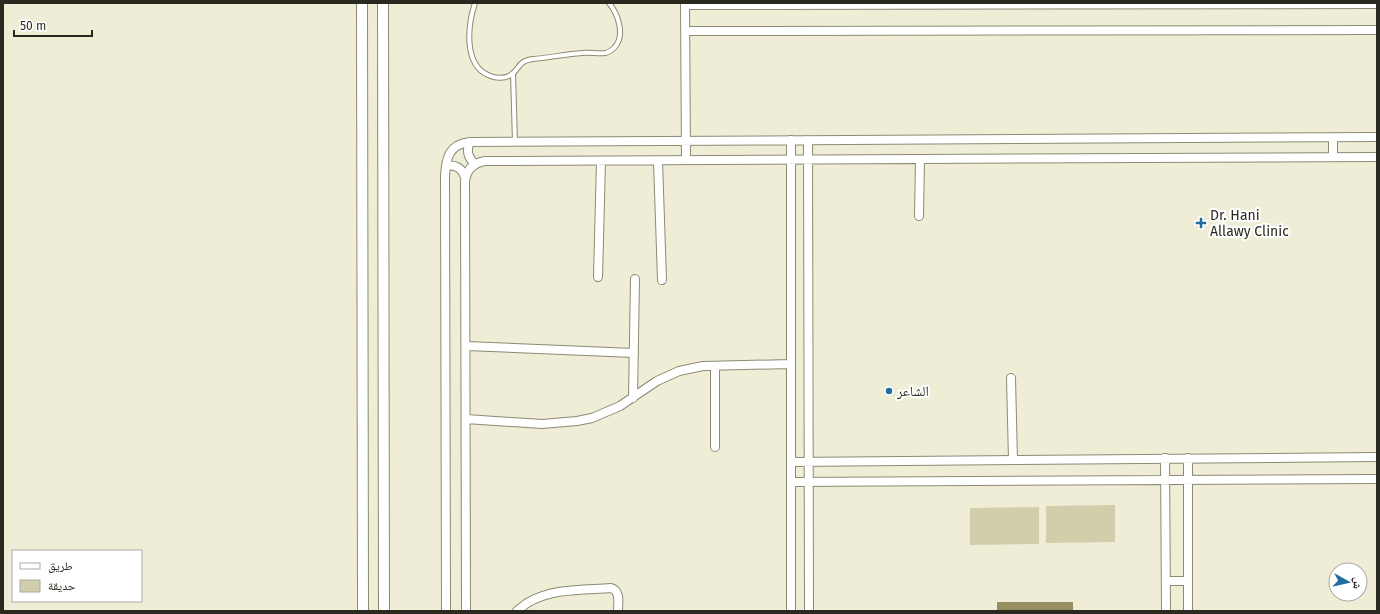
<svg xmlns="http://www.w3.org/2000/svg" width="1380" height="614" font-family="'Fira Sans','Noto Naskh Arabic',sans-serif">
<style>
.green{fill:#d1ceac}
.water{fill:#958f61}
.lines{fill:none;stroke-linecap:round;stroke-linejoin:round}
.service-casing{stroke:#8c8a74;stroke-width:6}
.minor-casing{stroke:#8c8a74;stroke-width:10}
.tertiary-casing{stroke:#8c8a74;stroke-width:12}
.service{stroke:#fff;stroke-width:4}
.minor{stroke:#fff;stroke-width:8}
.tertiary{stroke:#fff;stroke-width:10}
.poi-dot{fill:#216da0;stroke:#fff;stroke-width:1.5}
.labels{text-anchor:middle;stroke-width:4;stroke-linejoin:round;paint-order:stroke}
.poi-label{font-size:14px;fill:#2a2920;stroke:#fff;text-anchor:start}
</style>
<rect width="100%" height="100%" fill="#efedd5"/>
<path class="green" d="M1115,505V542L1046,543V506Z
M1039,507V544L970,545V508Z"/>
<path class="water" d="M997,602H1073V611H997Z"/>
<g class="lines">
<g class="service-casing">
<path id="service" d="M475,3C468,24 463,64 488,75C494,78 503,79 509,76C520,71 516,61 533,59C549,58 565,54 582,53C589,52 598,54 606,53C609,52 612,50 614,48C626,36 618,14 609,3
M513,73L515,142"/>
</g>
<g class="minor-casing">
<path id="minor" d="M685,3L686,160
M685,5L1377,4
M686,31L1377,30
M1333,138V157
M791,140V611
M808,140L809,611
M470,142C466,150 468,158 475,164
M658,161L662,280
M446,166C455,164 462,168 465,177
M919,216L920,159
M598,277L601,161
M466,346L634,353
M1011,378L1013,460
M633,398L635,279
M466,419L542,424L577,421L592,418L620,406L657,381L679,371L703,366L791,364
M715,447V366
M1165,458L1166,611
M1188,458V611
M791,462L1377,457
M791,482L1377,479
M1166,581H1188
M446,611L445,176C446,158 449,144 470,142L1377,137
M466,611L465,182C466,170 473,163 485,161L1377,157
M517,611C521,608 525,604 529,602C553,588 585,590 611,588C621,591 618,603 618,611"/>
</g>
<g class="tertiary-casing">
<path id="tertiary" d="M362,3L363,611
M383,3L384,611"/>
</g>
<use href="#service" class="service"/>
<use href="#minor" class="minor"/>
<use href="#tertiary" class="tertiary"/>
</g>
<g class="poi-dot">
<path d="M1199 217h4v4h4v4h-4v4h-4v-4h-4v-4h4z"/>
<circle cx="889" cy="391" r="4"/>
</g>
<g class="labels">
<g class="poi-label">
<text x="1210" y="220">Dr. Hani<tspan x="1210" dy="16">Allawy Clinic</tspan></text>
<text x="897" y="396">الشاعر</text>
</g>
</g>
<rect width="1380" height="614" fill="none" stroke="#2a2920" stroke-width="8"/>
<rect x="12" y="550" width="130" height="52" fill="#ffffff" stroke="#aaa9a6"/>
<rect x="20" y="563" width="20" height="6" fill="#ffffff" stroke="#aaa9a6"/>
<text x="48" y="570" font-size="12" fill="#2a2920">طريق</text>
<rect x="20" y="580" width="20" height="12" fill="#d1ceac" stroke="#aaa9a6"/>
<text x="48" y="590" font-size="12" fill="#2a2920">حديقة</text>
<g transform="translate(1348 582) rotate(98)"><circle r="19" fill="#ffffff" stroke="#aaa9a6"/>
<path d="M0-3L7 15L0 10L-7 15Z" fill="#216da0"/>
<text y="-6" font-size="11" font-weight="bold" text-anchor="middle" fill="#2a2920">ش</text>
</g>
<path d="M14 30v6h78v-6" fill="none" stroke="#2a2920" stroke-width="2"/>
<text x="20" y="30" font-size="12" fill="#2a2920" stroke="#ffffff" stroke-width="3" paint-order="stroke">50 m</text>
</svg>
